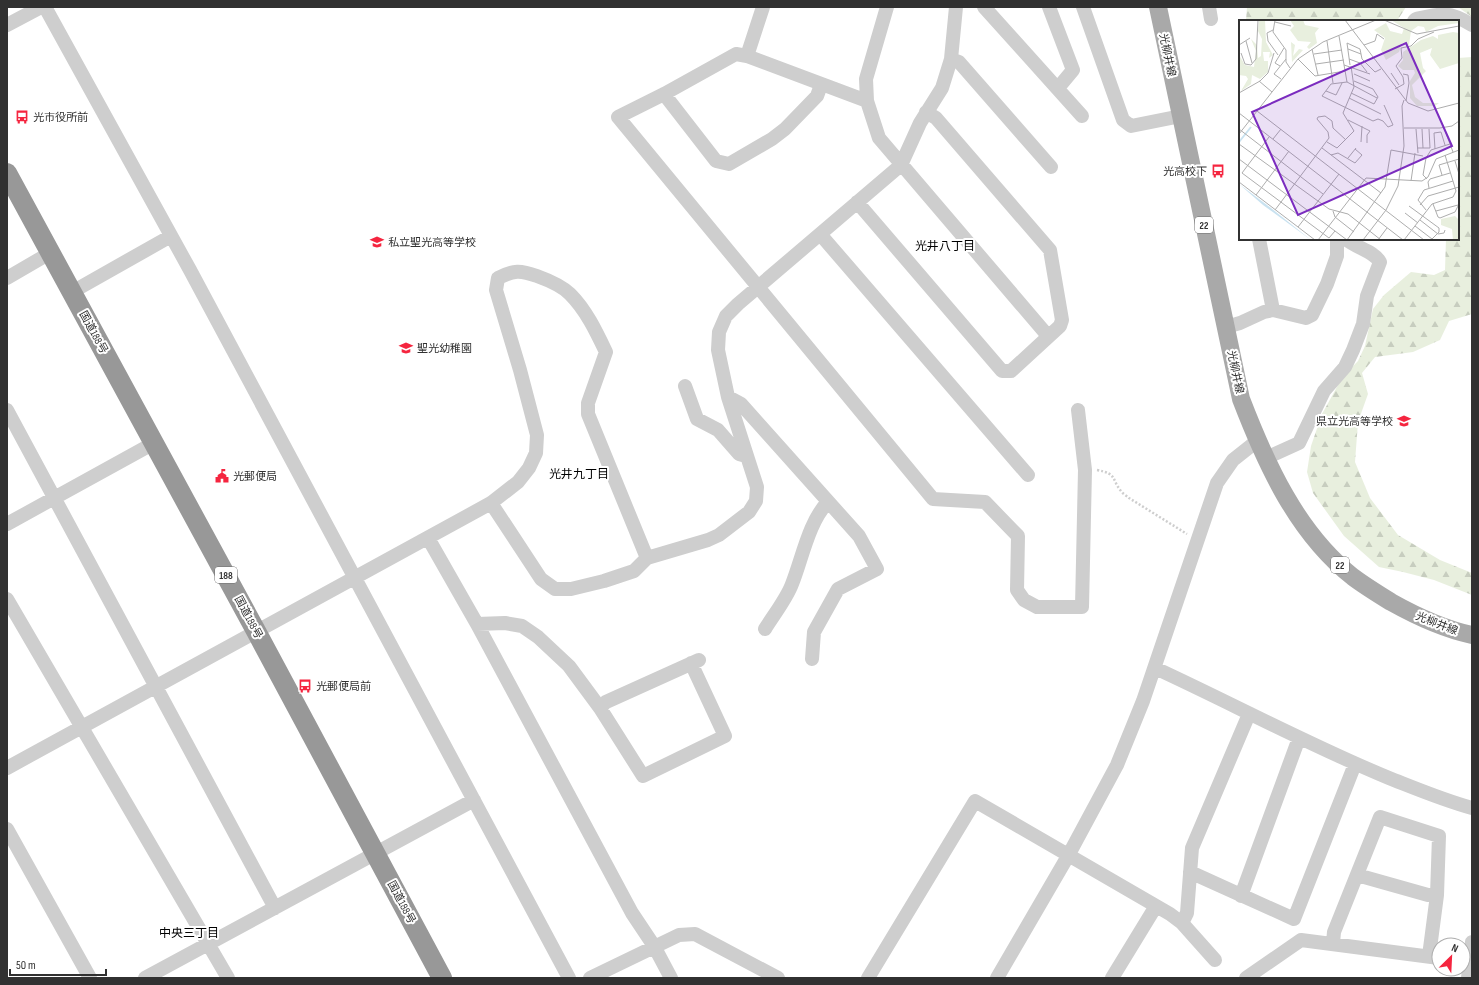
<svg xmlns="http://www.w3.org/2000/svg" width="1479" height="985" font-family="'Sofia Sans Condensed','Noto Sans JP',sans-serif">
<style>
.forest{fill:url(#forest-firs)}
.lines{fill:none;stroke-linecap:round;stroke-linejoin:round}
.path{stroke:#cecece;stroke-width:2.5;stroke-dasharray:2 2;stroke-linecap:butt}
.minor{stroke:#cecece;stroke-width:14}
.major{stroke:#a9a9a9;stroke-width:18}
.highway{stroke:#989898;stroke-width:20}
.labels{text-anchor:middle;stroke-width:4;stroke-linejoin:round;paint-order:stroke}
.shield{fill:#fff;stroke:#6f6f6f;stroke-width:1}
.shield-label{font-size:10px;font-weight:bold;fill:#313131}
.street-label{font-size:11px;fill:#313131;stroke:#fff}
.poi-label{font-size:11px;fill:#313131;stroke:#fff;text-anchor:start}
.neighbourhood-label{font-size:12px;fill:#000;stroke:#fff}
.inset-river{fill:none;stroke:#c9e2f0;stroke-width:2}
.inset-road{fill:none;stroke:#adadad;stroke-width:1}
.view{fill:#7b2cbf;fill-opacity:0.15;stroke:#7b2cbf;stroke-width:2}
.inset-edge{fill:none;stroke:#313131;stroke-width:2}
</style>
<defs>
<pattern id="forest-firs" width="22" height="20" patternUnits="userSpaceOnUse"><rect width="22" height="20" fill="#e8efde"/><path d="M5 1l3.5 6h-7zM16 11l3.5 6h-7z" fill="#c7cdbf"/></pattern>
</defs>
<rect width="100%" height="100%" fill="#fff"/>
<path class="forest" d="M1247,7H1406L1397,21H1246Z
M1458,7H1472V17Z
M1472,57V314L1449,321L1440,340L1413,352L1375,357L1362,373L1368,394L1358,422L1355,462L1370,498L1398,535L1440,560L1472,573V595L1434,580L1403,572L1379,567L1344,536L1313,493L1307,472L1311,446L1322,414L1343,376L1358,361L1365,346L1373,309L1384,295L1411,272L1434,275L1445,270L1446,239H1458V58Z"/>
<g class="lines">
<path class="path" d="M1097,470C1118,474 1111,479 1121,491C1123,494 1127,496 1129,498L1187,534"/>
<path class="minor" d="M45,7L190,270L569,978
M887,7L866,79L867,101L879,138L1048,336
M984,7L1082,116
M1049,7L1073,70L1058,88
M1083,7L1123,120L1131,126L1181,116
M1209,7L1211,19
M1414,21L1416,19C1442,13 1449,11 1472,25
M7,25L41,7
M747,56L763,7
M951,59L959,62L1051,167
M664,94L716,161L729,164L772,139L785,129L817,96L821,85
M867,101L747,56L736,54L664,94L618,117L933,499L985,502L1018,536L1017,590L1024,600L1037,607H1082L1085,470L1078,410
M857,202L1002,371H1011L1060,326L1062,320L1050,250L936,118L926,112
M820,234L1028,475
M1259,239L1273,310
M7,278L50,253
M72,292L171,236
M1226,327L1240,323L1264,312L1273,310L1306,318L1312,315L1327,284L1337,256V239
M685,386L697,419L718,430L739,454L746,456
M728,397L741,404L859,536L877,569L838,589L814,632L812,659
M7,410L275,908
M1266,458L1299,443L1324,391L1345,367L1353,350L1363,324L1367,296L1380,262C1374,251 1356,248 1346,239
M491,503L541,579L555,589H571L604,581L634,571L647,558L708,540L719,535L749,512L756,501L757,487L728,397L718,350L719,332L726,316L738,304L901,165L920,123L942,88L951,59L956,7
M7,524L154,443
M428,538L477,624L632,913L654,946L671,978
M7,599L228,978
M477,624L505,623L522,626L538,637L569,666L600,708L643,776L725,736L691,663
M765,629C773,616 787,598 792,584C802,559 809,521 828,502
M1155,668C1233,704 1309,745 1389,778C1417,789 1443,800 1472,808
M600,708L606,702L699,660
M7,768L491,503L518,482L529,468L536,453L537,435L520,370L496,290L498,278C514,270 520,270 537,276C548,280 561,285 570,294C586,310 596,331 606,352L588,403V414L647,558
M7,829L90,978
M1190,872L1294,919L1355,764
M1357,875L1428,895H1437
M1241,896L1299,738
M1182,923L1187,913L1192,848L1249,714
M1333,943L1334,932L1380,817L1439,836L1437,895L1429,956
M145,978L474,800
M590,978L679,935L695,934L778,978
M868,978L975,801L1170,914L1182,923L1215,960
M997,978L1068,856L1117,765L1143,701L1217,483L1233,460L1257,441
M1112,978L1156,906
M1246,978L1301,940L1439,958
M1468,978L1472,942"/>
<path class="major" d="M1158,7L1241,399C1266,464 1297,533 1353,577C1365,586 1378,594 1391,602C1416,616 1444,629 1472,635"/>
<path class="highway" d="M7,173L256,631L442,978"/>
</g>
<defs>
<g id="bus-bare" transform="scale(1.08)"><path d="M-5-6H5V4H4V6H2V4H-2V6H-4V4H-5ZM-3.5-4V0h7V-4ZM-3.5 1.2v1.5H-2V1.2ZM2 1.2v1.5H3.5V1.2Z" fill="#f5253f" stroke="#fff" stroke-width="2.5" paint-order="stroke"/></g>
<g id="school-bare" transform="scale(1.08)"><path d="M0-5L7-2L0 1L-7-2ZM-4 1L0 2.5L4 1V4Q0 6-4 4Z" fill="#f5253f" stroke="#fff" stroke-width="2.5" paint-order="stroke"/></g>
<g id="civic-bare" transform="scale(1.08)"><path d="M-.6-6.5H3V-4.5H.6V-3L4-1V1h2V6H-6V1h2V-1L-.6-3ZM-1.2 2.5V6h2.4V2.5Z" fill="#f5253f" stroke="#fff" stroke-width="2.5" paint-order="stroke"/></g>
</defs>
<g fill-rule="evenodd">
<use href="#bus-bare" x="22" y="117"/>
<use href="#bus-bare" x="1218" y="171"/>
<use href="#school-bare" x="377" y="242"/>
<use href="#school-bare" x="406" y="348"/>
<use href="#school-bare" x="1404" y="421"/>
<use href="#civic-bare" x="222" y="476"/>
<use href="#bus-bare" x="305" y="686"/>
</g>
<g class="labels">
<g class="shield">
<rect x="1195" y="217" width="18" height="16" rx="3"/>
<rect x="1331" y="557" width="18" height="16" rx="3"/>
<rect x="215" y="567" width="22" height="16" rx="3"/>
</g>
<g class="shield-label">
<text x="1204" y="229">22</text>
<text x="1340" y="569">22</text>
<text x="226" y="579">188</text>
</g>
<g class="street-label">
<text transform="translate(1168 55) rotate(78)" y="4">光柳井線</text>
<text transform="translate(94 332) rotate(61)" y="4">国道188号</text>
<text transform="translate(1236 372) rotate(78)" y="4">光柳井線</text>
<text transform="translate(249 617) rotate(62)" y="4">国道188号</text>
<text transform="translate(1437 623) rotate(21)" y="4">光柳井線</text>
<text transform="translate(402 902) rotate(62)" y="4">国道188号</text>
</g>
<g class="poi-label">
<text x="33" y="121">光市役所前</text>
<text x="1207" y="175" text-anchor="end">光高校下</text>
<text x="388" y="246">私立聖光高等学校</text>
<text x="417" y="352">聖光幼稚園</text>
<text x="1393" y="425" text-anchor="end">県立光高等学校</text>
<text x="233" y="480">光郵便局</text>
<text x="316" y="690">光郵便局前</text>
</g>
<g class="neighbourhood-label">
<text x="945" y="250">光井八丁目</text>
<text x="579" y="478">光井九丁目</text>
<text x="189" y="937">中央三丁目</text>
</g>
</g>
<g transform="translate(1239 20)">
<rect width="220" height="220" fill="#fff"/>
<path d="M20,0H26L27,22L34,35L30,38L31,32H24L25,41H29V52L21,59L13,55L12,64L2,71L9,59L7,56L0,55V35L6,45L15,47L17,31L12,19L18,25L19,38L22,36L23,19L19,11ZM51,0H64L66,5L80,8L76,13L78,23L70,29L68,27L72,22L59,21L51,10L55,6ZM152,0H220V3L199,6L187,12L185,7L179,6L172,11L170,25L163,23L160,32L147,40L142,30L146,18L135,10L147,3L151,11L163,14L165,8ZM214,12L220,13V43L201,49L191,35L193,28L181,33L184,48L187,51L173,65L176,77L184,83H200L196,86H178L171,78V61L176,53L175,50H164L159,46L164,40V32L182,20L194,16L199,19V15ZM52,22L56,25L54,36L60,29L64,30L53,42ZM216,196L220,200V220H214L213,209L202,205V199Z" fill="#e8efde"/>
<path d="M0,164L32,188L72,220L24,185Z" fill="#c9e2f0"/>
<path class="inset-river" d="M0,122L12,107"/>
<path class="inset-road" d="M36,0L34,12L47,30V42L51,48M106,0L169,83L189,91L220,83M145,0L178,14L220,6M36,2L52,6M34,10L28,13L29,21L39,35M100,16L108,62L138,78M7,21L13,43M88,21L94,63M0,25L11,18M125,25L136,21L138,14L145,19M73,29L79,55M109,29L122,34M2,33L6,44L12,45L17,39L19,0M75,34L103,30M59,39L76,56L106,51M110,39L121,43L128,52M77,44L105,40M105,45L131,54M111,45L108,23L121,29L123,39L136,52L142,49M41,46L36,43L45,28M152,53L160,65M115,54L131,61M164,54L169,55L170,63L167,81M42,59L35,54L47,39M20,61L33,72M108,62L92,64L83,76L134,101L139,99L144,101L149,107L154,105L145,85M156,69L165,64L164,57L157,46L163,38L162,28L172,26L179,19L195,12M87,71L97,75L103,63M0,73L21,61L29,53L35,33M112,73L135,84L139,77L134,69L115,61M110,78L142,94M18,91L185,220M0,93L164,220M109,100L131,111L128,115V123M165,108H201L213,106L220,101M205,108L214,132M0,109L84,174M177,109L179,133M183,109L184,128M0,114L59,39L84,22L137,0M30,117L3,153L90,218L96,211M34,119L42,109M88,122L98,128L115,111L104,93L115,67L112,46M122,122L123,106M0,124L90,189L109,194L142,220M83,128L142,173M178,128H191L190,109M196,129L195,113L202,112L206,125M92,135L99,133L116,143L123,135L116,129M109,138L117,128M0,139L108,220M216,141L220,154M203,155L200,145L220,139M188,159L184,155L187,138L192,130L211,124M172,161L176,133M0,162L76,220M190,168L189,162L191,159L211,153M17,175L50,131M194,184L199,197L201,198L216,192L220,184M181,185L189,176L220,167M170,186L200,208V212L192,220M36,190L90,118L89,112L78,99L79,97L86,96L93,101L94,108L107,120M187,190L179,180L185,170L214,161M94,191L96,197L115,212M197,191L219,185M166,193L179,203M181,200L199,214L205,213L206,210M176,206L193,219M59,207L100,154M79,220L127,158L183,161L189,157L197,139L220,130M108,220L146,167L152,130L184,136M124,220L147,190L159,166L165,126L163,86L165,80M139,220L148,208M165,220L193,184L214,177L217,171L206,135"/>
<path class="view" d="M167,23L213,126L59,195L13,92Z"/>
<rect width="220" height="220" class="inset-edge"/>
</g>
<rect width="1479" height="985" fill="none" stroke="#313131" stroke-width="16"/>
<g transform="translate(1451 957) rotate(24)"><circle r="19" fill="#ffffff" stroke="#adadad"/>
<path d="M0-3L7 15L0 10L-7 15Z" fill="#f5253f"/>
<text y="-6" font-size="11" font-weight="bold" text-anchor="middle" fill="#313131">N</text>
</g>
<path d="M10 969v6h96v-6" fill="none" stroke="#313131" stroke-width="2"/>
<text x="16" y="969" font-size="12" fill="#313131" stroke="#ffffff" stroke-width="3" paint-order="stroke">50 m</text>
</svg>
